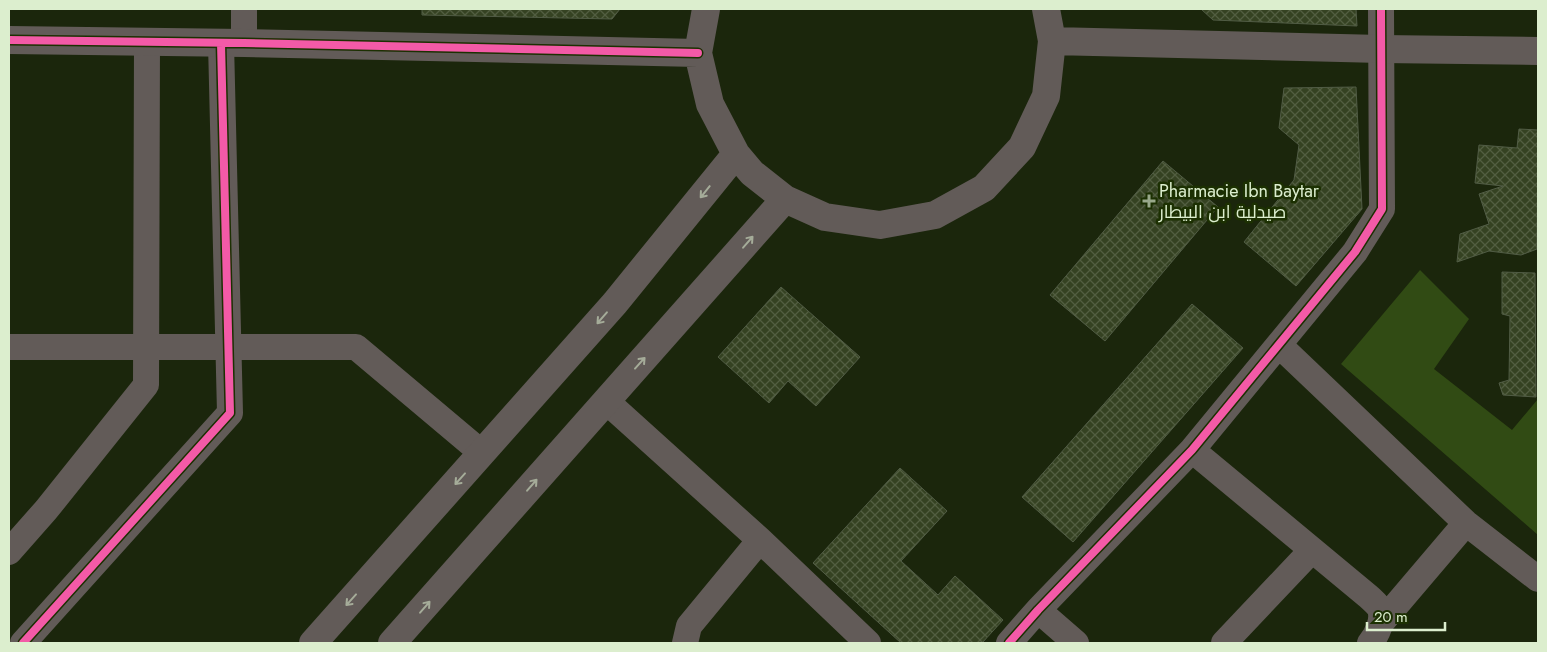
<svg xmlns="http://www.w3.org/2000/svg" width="1547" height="652" font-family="Jost,Cairo,sans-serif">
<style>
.pitch{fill:#314b14}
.building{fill:url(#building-cross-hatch);stroke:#515c45}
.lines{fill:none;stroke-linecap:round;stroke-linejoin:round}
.minor{stroke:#625b58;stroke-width:26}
.tertiary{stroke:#625b58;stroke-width:28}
.cycleway-casing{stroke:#1c3002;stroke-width:11}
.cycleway{stroke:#f35aa7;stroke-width:8}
.oneway{stroke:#a5ac99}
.poi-dot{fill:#98a88a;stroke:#1c3002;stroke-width:2}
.labels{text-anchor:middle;stroke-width:5;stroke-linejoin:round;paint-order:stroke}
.poi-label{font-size:18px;fill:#dceece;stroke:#1c3002;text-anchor:start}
</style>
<defs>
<pattern id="building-cross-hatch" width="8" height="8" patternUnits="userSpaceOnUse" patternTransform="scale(1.25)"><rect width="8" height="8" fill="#354222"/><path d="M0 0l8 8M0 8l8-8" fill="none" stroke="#525e41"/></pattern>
</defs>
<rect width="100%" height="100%" fill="#1b260c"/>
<path class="pitch" d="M1420,270L1469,319L1434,369L1512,430L1538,399V535L1341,364Z"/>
<path class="building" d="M422,9H620L612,19L422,15Z
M1201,9H1356L1357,26L1213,20Z
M1356,87L1362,209L1296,286L1244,242L1294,180L1299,145L1279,128L1284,88Z
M1519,129L1538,130L1537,249L1521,255L1489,251L1457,262L1460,234L1489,224L1479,194L1503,186L1475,183L1479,145L1517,148Z
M1163,161L1218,207L1105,341L1050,295Z
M1502,272L1535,273L1536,397L1503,395L1499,383L1509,380L1510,316L1502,314Z
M781,287L860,357L816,406L788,381L769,403L718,357Z
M1192,304L1243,348L1073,542L1022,497Z
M900,468L947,511L901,561L938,595L955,576L1003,620L982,643H901L813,563Z"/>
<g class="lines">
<path class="minor" d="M244,43V9
M1279,345L1466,523L1538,579
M9,347H356L482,453
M606,401L760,540L868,643
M1192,450L1369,597C1372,600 1378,605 1380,609C1384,620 1377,635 1370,643
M9,552L46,510L146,385L147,42
M1038,610L1076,643
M1381,623L1466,523
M23,643L230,413L221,43
M685,643L689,626L760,540
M1009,643L1038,610L1192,450L1355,252L1382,209L1381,9
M1224,643L1312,550"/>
<path class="tertiary" d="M706,9L698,53L710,104L736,154L752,173L785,199L825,217L880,225L935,215L984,188L1022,147L1046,96L1052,41L1046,9
M9,40L244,43L698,53
M1052,41L1381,49L1538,51
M313,643L615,303L736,154
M392,643L785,199"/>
<g class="cycleway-casing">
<path id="cycleway" d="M9,40L244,43L698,53
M23,643L230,413L221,43
M1009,643L1038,610L1192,450L1355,252L1382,209L1381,9"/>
</g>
<use href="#cycleway" class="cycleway"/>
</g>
<defs><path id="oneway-shaft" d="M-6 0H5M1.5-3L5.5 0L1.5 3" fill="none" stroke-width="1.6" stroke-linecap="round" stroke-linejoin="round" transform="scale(1.25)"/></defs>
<g class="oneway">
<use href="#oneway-shaft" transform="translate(705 192) rotate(129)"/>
<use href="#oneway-shaft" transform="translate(748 242) rotate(-49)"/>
<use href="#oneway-shaft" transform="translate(602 318) rotate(131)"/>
<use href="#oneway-shaft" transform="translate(640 363) rotate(-48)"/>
<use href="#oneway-shaft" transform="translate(460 479) rotate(132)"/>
<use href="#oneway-shaft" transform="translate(532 485) rotate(-49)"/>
<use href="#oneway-shaft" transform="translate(351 600) rotate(132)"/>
<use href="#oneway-shaft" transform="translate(425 607) rotate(-49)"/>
</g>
<path class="poi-dot" d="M1146.5 193.5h5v5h5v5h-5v5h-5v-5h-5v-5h5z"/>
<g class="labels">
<g class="poi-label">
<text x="1159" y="197">Pharmacie Ibn Baytar<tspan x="1159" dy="21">صيدلية ابن البيطار</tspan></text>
</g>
</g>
<rect width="1547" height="652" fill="none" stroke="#dceece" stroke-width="20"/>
<path d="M1367 622v8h78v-8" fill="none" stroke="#dceece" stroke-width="2.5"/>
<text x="1374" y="622" font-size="15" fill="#dceece" stroke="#1c3002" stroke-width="4" paint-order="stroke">20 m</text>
</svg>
